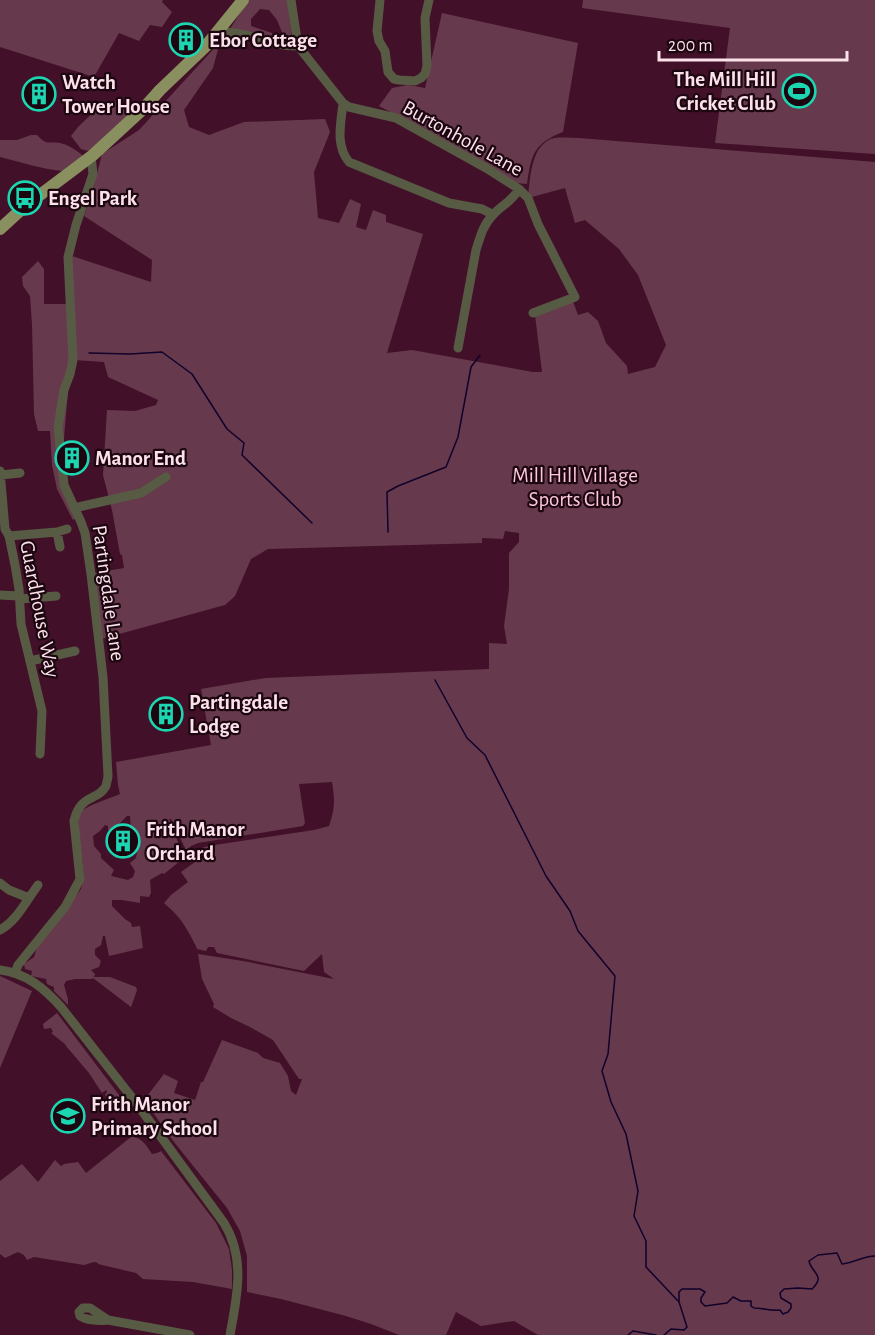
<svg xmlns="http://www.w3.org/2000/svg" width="875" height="1335" font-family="'Alegreya Sans',sans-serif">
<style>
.green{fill:#663a4c;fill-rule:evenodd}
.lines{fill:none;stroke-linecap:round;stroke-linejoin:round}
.stream{stroke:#11012b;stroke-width:1.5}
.minor{stroke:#585b44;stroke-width:9}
.major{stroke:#898f5e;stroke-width:12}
.labels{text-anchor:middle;stroke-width:4.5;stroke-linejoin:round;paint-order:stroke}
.poi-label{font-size:21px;font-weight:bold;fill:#fce1ea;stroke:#1c0710;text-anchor:start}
.street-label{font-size:21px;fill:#fce1ea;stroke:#1c0710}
.park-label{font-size:21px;fill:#fec7db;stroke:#1c0710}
</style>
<rect width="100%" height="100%" fill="#421129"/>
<path class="green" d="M0,0H163L162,2L172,12L162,27L150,25L139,41L119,33L94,77L0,47Z
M248,0H287L292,39L284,37L277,20L269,10L260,9L251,19V26L272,33L277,40L230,29Z
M583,0H875V154L715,143L730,28L582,8Z
M442,13L578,43L563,132C534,143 531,155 527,184L516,183L457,148L379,106L392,88L408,85L425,88Z
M220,42L213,68L184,110L189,127L209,135L244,122L325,119L330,132L314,172L318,218L339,223L350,199L361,204L356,227L366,230L373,210L386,215V222L423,234L387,353L412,350L533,372H542L535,315L572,299L578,315L588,312L598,321L606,343L627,366L628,374L655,367L666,345L638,275L619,249L585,220L575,223L565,188L528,198C530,179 531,142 555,138C563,137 571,138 579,138L875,162V1335H538L514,1321L481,1326L456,1312L446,1335H399L371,1324L346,1316L281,1299L247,1292V1256L240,1231L227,1208L174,1142L144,1100L164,1074L178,1081L174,1093L195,1100L201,1082H203L222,1040L258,1053L263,1058L280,1063L288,1076L291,1091L296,1095L302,1079H299L273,1040L250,1027L231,1018L213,1007L214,1004L202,979L198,954L243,961L334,979L324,972L322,954L304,971L217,953L214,947H208L206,951L197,949L196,946C185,925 182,919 164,903L171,895L188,882L181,872L195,862L189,854L192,851L208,846L314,830L329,826C335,808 335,801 332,782L299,784L305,823L303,826L198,843L191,846L186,850L171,819H169L183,855L180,861L164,874L162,873L150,880L151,893L149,897L140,896V903L122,900H112V906L125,919L131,923L132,927L140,926L143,948L109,956L105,936H103L101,945L95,949V955L101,961L99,967L91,970L95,974L94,977H110L136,987L137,990L131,1007L93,978L92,979H75L66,981L64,985L68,999V1005L54,991V987L47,984L46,979L31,976L32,971L25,969L24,964L34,957L37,947L81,889C87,869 80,852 79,832C78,826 79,819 79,813C90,804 106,800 120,794L118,785L116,762L211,745L201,689L265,678L489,669V643L507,644L504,626L509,589V553L519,542V533L505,531L503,539L482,538V543L268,549L251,559L235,596L225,605L101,639L95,573L124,568L122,555L120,554L112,510L103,475L107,410L135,411L156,405L158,400L108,377L104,362L74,360L72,256L151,282L152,260L84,216L93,189L102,154L139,130ZM127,816H130L131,831L138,847L136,858L130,863L135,871L133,877L128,880L111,876L114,870L101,858V854L94,846L93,836L100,831L105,825L108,826V830H113Z
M118,101L131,112L92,152L81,149L71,136L78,127L104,102Z
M31,135H37C47,146 48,141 60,143C67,144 78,151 83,156L62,171C42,169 20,162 0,157V140H17Z
M38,261L44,269V304H68L71,359L61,471L77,517L73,520L57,489L52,465L50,431H38L34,414L32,324L30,296L23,286L22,277Z
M0,976L32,991L0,1068Z
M57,1013L125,1103L124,1104L121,1103L114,1108L110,1104L111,1101L115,1098L114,1095L107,1098L105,1095L107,1092L106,1090L102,1093L89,1073L66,1046L65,1044L51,1033L53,1032L51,1028L44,1029L43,1024Z
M131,1137C141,1136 147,1146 152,1154L157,1153L161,1151L216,1223L229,1249L232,1270V1289L193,1282L143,1279L136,1273L98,1264V1263L94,1262L84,1265L34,1257L27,1260L24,1255L18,1252L5,1258L0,1254V1181L22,1164L38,1182L55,1160L61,1166L64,1164L78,1162L86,1173Z"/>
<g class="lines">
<path class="stream" d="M89,353L130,354L162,352L192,374L227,429L244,443L242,455L312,523
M388,532L387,492L398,486L446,467L458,437L471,367L480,355
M435,680L467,738L485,755L546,876L570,911L578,931L615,976L608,1054L602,1071L611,1102L626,1134L638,1191L634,1216L646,1241V1267L679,1302
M628,1335L633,1331L656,1335
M664,1335L671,1329L684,1330L687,1327L679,1302V1292L682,1289H700L705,1292L701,1298V1302L705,1306L727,1303L733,1297L741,1301H751V1306L754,1308C764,1308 770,1311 780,1310L783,1314L788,1312L791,1308V1304L781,1298L780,1293L784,1289L798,1288L812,1289C826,1275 812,1274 809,1261L818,1255L837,1253L842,1264C854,1263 863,1256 875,1256"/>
<path class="minor" d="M291,0L298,46L343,103L349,107L396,118L486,168L519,189L528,198L538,224L575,297L533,313
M380,0L377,31L379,41L385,51L388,72L394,79L399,80L415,81L421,78L425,74L427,66L425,18L429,0
M218,32C242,31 257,40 279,44C285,46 292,46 298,46
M343,103C341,123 335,145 349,162L449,203L482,209L492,214
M458,348L476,250C480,238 483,225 492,216C501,205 511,203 519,189
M0,471L5,529L9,536L15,565L19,589L21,624L42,711L40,754
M1,475L20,473
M74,508L141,493L166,477
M57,532L60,547
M9,536L57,532L67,529
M0,595L18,596
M20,599L56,596
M30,661L75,651
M0,883L9,890L29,898C21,910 13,923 0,930
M29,898L38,885
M0,970C26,973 44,988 61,1007L137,1104L224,1223C246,1259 237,1296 230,1335
M15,973L18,965L65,907L80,879L74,821C80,794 98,801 106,786C106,785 108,778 108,776L103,677L91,574L85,533L81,522L64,485L58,427L64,390L70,374L73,360L68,257L76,225L93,174L91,156
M108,1320L90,1308H83L79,1312L80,1316C88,1321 99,1321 108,1320L190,1335"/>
<path class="major" d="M0,229L24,207L93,155L143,109L160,90L205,47L243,0"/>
</g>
<defs>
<g id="building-ring" transform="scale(1.725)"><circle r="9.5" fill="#1c0710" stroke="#1cd5b1" stroke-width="1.5"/><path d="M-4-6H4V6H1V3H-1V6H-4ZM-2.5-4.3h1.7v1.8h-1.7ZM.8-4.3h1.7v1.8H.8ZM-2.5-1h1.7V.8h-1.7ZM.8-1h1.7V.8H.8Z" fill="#1cd5b1"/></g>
<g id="stadium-ring" transform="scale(1.725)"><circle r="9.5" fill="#1c0710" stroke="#1cd5b1" stroke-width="1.5"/><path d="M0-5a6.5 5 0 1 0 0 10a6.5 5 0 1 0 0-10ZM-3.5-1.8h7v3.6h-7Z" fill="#1cd5b1"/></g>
<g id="bus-ring" transform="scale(1.725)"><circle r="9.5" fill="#1c0710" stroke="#1cd5b1" stroke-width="1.5"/><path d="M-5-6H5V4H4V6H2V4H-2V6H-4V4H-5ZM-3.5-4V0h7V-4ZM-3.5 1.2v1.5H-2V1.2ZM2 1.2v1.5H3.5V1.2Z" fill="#1cd5b1"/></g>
<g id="school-ring" transform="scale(1.725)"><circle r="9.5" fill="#1c0710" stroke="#1cd5b1" stroke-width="1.5"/><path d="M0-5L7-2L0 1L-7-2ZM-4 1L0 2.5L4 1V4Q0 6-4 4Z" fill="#1cd5b1"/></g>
</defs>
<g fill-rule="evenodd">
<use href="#building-ring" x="186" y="40"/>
<use href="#stadium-ring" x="799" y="91"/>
<use href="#building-ring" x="39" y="94"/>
<use href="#bus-ring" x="25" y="198"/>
<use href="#building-ring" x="72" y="458"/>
<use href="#building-ring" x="166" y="714"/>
<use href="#building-ring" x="123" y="841"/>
<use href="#school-ring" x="68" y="1116"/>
</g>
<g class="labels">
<g class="poi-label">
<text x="209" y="47">Ebor Cottage</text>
<text x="776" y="86" text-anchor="end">The Mill Hill<tspan x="776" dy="24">Cricket Club</tspan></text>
<text x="62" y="89">Watch<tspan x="62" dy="24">Tower House</tspan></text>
<text x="48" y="205">Engel Park</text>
<text x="95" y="465">Manor End</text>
<text x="189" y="709">Partingdale<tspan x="189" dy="24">Lodge</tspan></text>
<text x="146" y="836">Frith Manor<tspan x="146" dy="24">Orchard</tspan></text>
<text x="91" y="1111">Frith Manor<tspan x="91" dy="24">Primary School</tspan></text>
</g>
<g class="street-label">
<text transform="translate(463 138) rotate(29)" y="7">Burtonhole Lane</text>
<text transform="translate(109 593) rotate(82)" y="7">Partingdale Lane</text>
<text transform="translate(40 609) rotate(79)" y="7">Guardhouse Way</text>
</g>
<g class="park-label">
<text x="575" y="482">Mill Hill Village<tspan x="575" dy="24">Sports Club</tspan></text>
</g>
</g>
<path d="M659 51v9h188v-9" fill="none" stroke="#fce1ea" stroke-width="3"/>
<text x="668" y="51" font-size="18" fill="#fce1ea" stroke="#1c0710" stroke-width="4.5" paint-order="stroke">200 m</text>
</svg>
